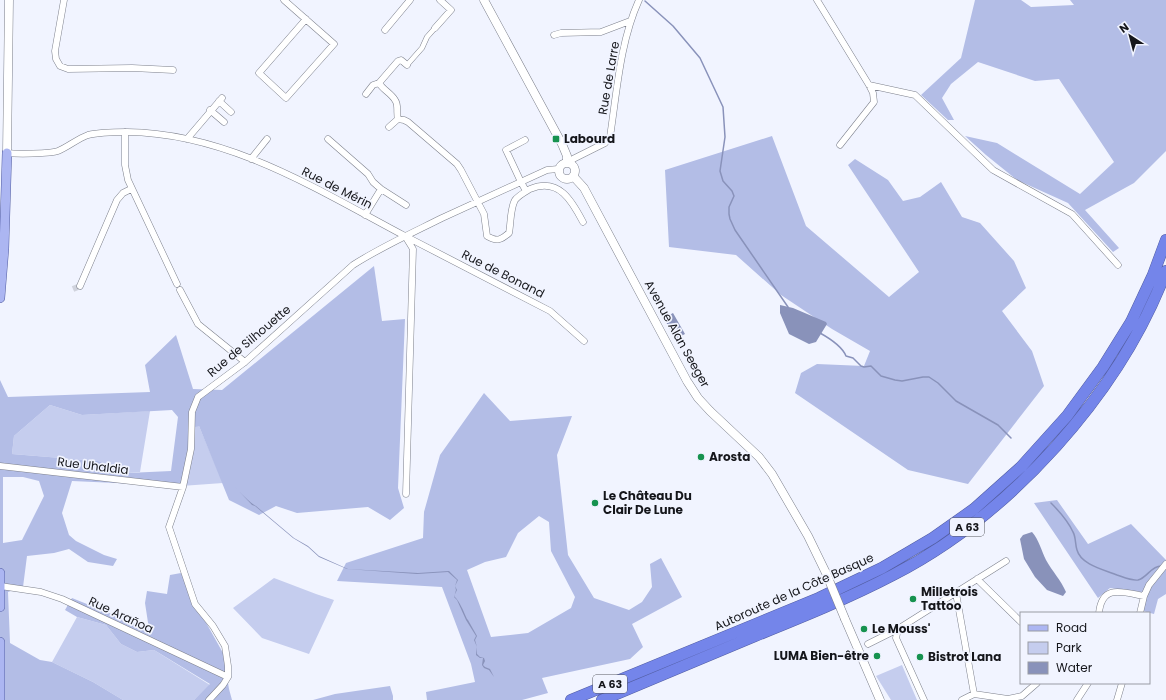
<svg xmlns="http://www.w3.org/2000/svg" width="1166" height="700" font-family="Poppins,sans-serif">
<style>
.green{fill:#c5cdee}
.forest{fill:#b3bde6;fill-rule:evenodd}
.water{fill:#8992ba}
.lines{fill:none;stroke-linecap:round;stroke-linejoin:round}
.stream{stroke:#8992ba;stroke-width:1.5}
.minor-tunnel{stroke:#d0d3dd;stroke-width:6;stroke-dasharray:6 3;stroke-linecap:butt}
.pedestrian-casing{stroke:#7d808c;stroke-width:5.5}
.minor-casing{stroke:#7d808c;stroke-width:7}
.secondary-casing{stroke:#7d808c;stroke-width:9}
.primary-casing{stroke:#535ea2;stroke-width:10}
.motorway-casing{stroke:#535ea2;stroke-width:12}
.pedestrian{stroke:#fff;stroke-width:4.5}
.minor{stroke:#fff;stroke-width:6}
.secondary{stroke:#fff;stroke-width:8}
.primary{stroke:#acb6f2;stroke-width:9}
.motorway{stroke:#7485ea;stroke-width:11}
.secondary-bridge-casing{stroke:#7d808c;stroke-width:9;stroke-linecap:butt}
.secondary-bridge{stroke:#fff;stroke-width:8}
.poi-dot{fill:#16924f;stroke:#f1f4ff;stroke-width:1.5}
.labels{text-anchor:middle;stroke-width:3.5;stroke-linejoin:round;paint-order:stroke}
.shield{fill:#f1f4ff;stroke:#57595f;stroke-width:1}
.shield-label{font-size:11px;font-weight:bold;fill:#15161b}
.street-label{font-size:12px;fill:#15161b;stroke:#f1f4ff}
.poi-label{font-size:12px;font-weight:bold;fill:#15161b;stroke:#f1f4ff;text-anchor:start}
</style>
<rect width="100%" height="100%" fill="#f1f4ff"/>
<path class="green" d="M50,405L82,415L150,411L140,472L128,473L98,461L12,454L14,436Z
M195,426H199L223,483L181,486Z
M274,578L316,594L334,600L309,654L262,638L233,608Z
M77,617L106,625L121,644L137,652L154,650L210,685L194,700H123L93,682L52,662Z
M902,665L917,700H891L876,676Z"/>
<path class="forest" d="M975,0H1021L1031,7L1074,5L1070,0H1166V151L1134,183L1085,210L1119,248L1113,252L1068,203L1017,180L986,155L965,136L997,143L1080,194L1114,162L1059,79L1035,81L978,62L951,84L942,98L954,120H948L921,95L961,58Z
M772,136L806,226L889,297L919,272L848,165L855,159L888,180L903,201L920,197L941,182L962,217L980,223L1014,261L1026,288L1002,311L1032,351L1044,386L968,484L908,470L795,393L801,373L817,364L864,366L870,351L832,329L781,295L736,255L669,247L665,170Z
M374,266L382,321L405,319L398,488L404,508L390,520L368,507L297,513L276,506L259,515L229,500L199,426L195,427L181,486L72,481L62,513L69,535L76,541L104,555L117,559L113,566L88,562L69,549L54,553L27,556L23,587L8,592L10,643L40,660L52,662L93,682L123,700H0V380L8,397L150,392L145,365L176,335L193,389L222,390ZM50,405L82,415L172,410L178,417L171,471L128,473L98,461L12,454L14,436ZM3,477H23L39,481L44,496L22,540L3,543Z
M484,393L510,421L572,416L557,455L568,555L594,598L629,610L642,602L652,587L650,564L661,558L682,597L632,624L643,647L630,659L542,678L548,693L522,700H427L426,692L475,682L471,664L442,587L337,581L346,563L423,538L424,512L440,455ZM539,516L549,522L551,551L575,597L571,608L528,633L491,637L467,570L485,562L506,557L518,533Z
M1057,500L1088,544L1131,524L1166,560V594L1158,599L1154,614L1139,610L1141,592L1110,588L1098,598L1034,503Z
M181,573L194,601L223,653L229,689L232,700H194L210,684L154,650L137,652L121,644L106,625L77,617L65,610L72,598L149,629L145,603L147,591L167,594L170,575Z
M390,686L393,696V700H313L335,694Z"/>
<path class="water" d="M780,305L793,308L826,322L827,324L816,342L809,344L789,334L780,313Z
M673,313L685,334L675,339L664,318Z
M235,487C240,492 250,503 256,506L294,538L308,546L319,556L348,569L418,573L449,571L458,580L455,586L457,590L454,596C460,602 463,610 467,619L468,620L477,636L475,640L477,647V654L480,657L484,658L485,661L483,665L485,667L490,669L494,677L489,670L484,668L482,665L483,658H480L476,655L477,647L474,640L476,636L466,620L457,600L454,597L456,590L455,586L457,580L448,572L417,574L347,569L319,557L308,547L293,538L255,506L252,505Z
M1032,532C1039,540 1041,550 1046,560C1052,571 1061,580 1066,592L1063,596L1047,590L1035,577L1024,559L1020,539L1023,535Z"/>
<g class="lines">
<path class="stream" d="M645,1L673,26L700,58L723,107L725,137L720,171L723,181L732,191L734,196L729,207V214L730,219L735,230L788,307
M820,333C829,338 842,346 846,356L853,358L861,366L864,367L871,366L881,376L895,380L902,381L923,377H929L938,383L956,401L998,425L1011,438
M1051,503C1059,511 1068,521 1073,532C1076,537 1075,544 1077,550C1081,565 1105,570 1117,575C1123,577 1132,581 1138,580C1147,578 1151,566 1161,566"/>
<path class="minor-tunnel" d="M73,289L80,286"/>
<g class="pedestrian-casing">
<path id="pedestrian" d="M407,65L422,48L427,37L435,28"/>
</g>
<g class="minor-casing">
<path id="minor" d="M64,0L55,51L56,59L60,66L68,69L132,68L173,70
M284,0L334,44L286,98L259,73L306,19
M817,0L869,85L873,93L874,102L840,145
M435,28L451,10L440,0
M385,30L410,0
M554,35L561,33L601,32L630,21
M869,85L915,95L993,170L1072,214L1118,265
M366,94L373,85L379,83
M219,101L231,112
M210,110L224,122
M398,119C396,113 399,105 395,100C391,93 383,90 379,83L398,61L401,60L407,65
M389,127L398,119L404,120L408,122L457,164L461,170L484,214L487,236C497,242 501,240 509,233C511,223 510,209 515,200C519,195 525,192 530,189C559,177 572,201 583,222
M125,132V165L128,180L177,284
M187,139L222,98
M328,139L368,174L373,182L381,189L406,205
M525,140L506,150L521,182L526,191
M7,153C16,154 50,154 58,151C68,147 77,139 88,135C96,133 117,132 127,132C229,133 318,190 405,236L413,249L406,494
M251,159L267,139
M571,163L573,159L605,143L610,137C617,91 620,42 639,0
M365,215L381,189
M405,236L550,311L584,341
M80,286L117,200L123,193L131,189
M180,290L198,324L245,362
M0,466L183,487
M977,579L1021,622
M0,586L41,592L62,599L228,677
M956,593L974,694
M1099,613C1102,584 1122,592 1144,596
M1140,613L1144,596L1149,585L1166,564
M868,644L898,629
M209,700L223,685L228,677V666L225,646L213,626L195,604L169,527L183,487L191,449L192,412L198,397L245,362L353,265C381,247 412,233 442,218C477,202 512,186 547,170L558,169
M924,700L896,638L898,629L1006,561
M962,700L974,694L1008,699L1022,696L1037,683
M1077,700L1088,683
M1117,700L1122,683"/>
</g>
<g class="secondary-casing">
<path id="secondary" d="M484,0L562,144L567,156V162
M7,153L9,0
M559 171a8 8 0 1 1 16 0a8 8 0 1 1-16 0Z
M573,176L584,188L687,381L698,398L710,411L759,457L772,474L808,536L826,573
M845,619L880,700"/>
</g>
<g class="primary-casing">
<path id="primary" d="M0,298L4,249L7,153
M0,573V607
M0,642V700"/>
</g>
<g class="motorway-casing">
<path id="motorway" d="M571,700L819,598L882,568L933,538L974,509L1021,467L1067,416L1103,367L1131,322L1153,275L1166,240
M602,700C653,679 704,657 755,636C802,617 849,598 893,575C1010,515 1120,393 1166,271"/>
</g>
<use href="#pedestrian" class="pedestrian"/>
<use href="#minor" class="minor"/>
<use href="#secondary" class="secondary"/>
<use href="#primary" class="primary"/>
<use href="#motorway" class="motorway"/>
<g class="secondary-bridge-casing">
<path id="secondary-bridge" d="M826,573L845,619"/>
</g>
<use href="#secondary-bridge" class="secondary-bridge"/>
</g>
<g class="poi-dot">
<rect x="552" y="135" width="8" height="8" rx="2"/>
<circle cx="701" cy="457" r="4"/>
<circle cx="595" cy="503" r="4"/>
<circle cx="913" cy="599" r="4"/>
<circle cx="864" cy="629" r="4"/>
<circle cx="877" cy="656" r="4"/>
<circle cx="920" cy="657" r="4"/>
</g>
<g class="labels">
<g class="shield">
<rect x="950" y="518" width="34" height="18" rx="3"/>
<rect x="593" y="675" width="34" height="18" rx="3"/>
</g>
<g class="shield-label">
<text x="967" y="531">A 63</text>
<text x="610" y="688">A 63</text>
</g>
<g class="street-label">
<text transform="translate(609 78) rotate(-80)" y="4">Rue de Larre</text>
<text transform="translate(337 188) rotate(27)" y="4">Rue de Mérin</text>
<text transform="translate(503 274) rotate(27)" y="4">Rue de Bonand</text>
<text transform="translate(677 334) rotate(61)" y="4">Avenue Alan Seeger</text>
<text transform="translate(249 341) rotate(-40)" y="4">Rue de Silhouette</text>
<text transform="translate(93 466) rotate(7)" y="4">Rue Uhaldia</text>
<text transform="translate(794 592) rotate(-24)" y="4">Autoroute de la Côte Basque</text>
<text transform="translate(121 615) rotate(25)" y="4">Rue Arañoa</text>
</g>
<g class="poi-label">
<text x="564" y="143">Labourd</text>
<text x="709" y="461">Arosta</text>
<text x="603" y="500">Le Château Du<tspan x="603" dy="14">Clair De Lune</tspan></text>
<text x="921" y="596">Milletrois<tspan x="921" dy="14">Tattoo</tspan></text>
<text x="872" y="633">Le Mouss'</text>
<text x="869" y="660" text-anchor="end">LUMA Bien-être</text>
<text x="928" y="661">Bistrot Lana</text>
</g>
</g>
<rect x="1020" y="612" width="130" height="72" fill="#f1f4ff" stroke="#999ba4"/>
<rect x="1028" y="625" width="20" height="6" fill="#acb6f2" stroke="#999ba4"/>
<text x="1056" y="632" font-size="12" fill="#15161b">Road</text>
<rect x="1028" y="642" width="20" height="12" fill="#c5cdee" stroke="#999ba4"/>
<text x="1056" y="652" font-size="12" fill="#15161b">Park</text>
<rect x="1028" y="662" width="20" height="12" fill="#8992ba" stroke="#999ba4"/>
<text x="1056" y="672" font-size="12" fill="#15161b">Water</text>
<g transform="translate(1130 36) rotate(324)" stroke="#f1f4ff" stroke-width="3" paint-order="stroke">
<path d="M0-3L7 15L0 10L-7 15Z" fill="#15161b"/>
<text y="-6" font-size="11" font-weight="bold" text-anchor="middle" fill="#15161b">N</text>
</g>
</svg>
